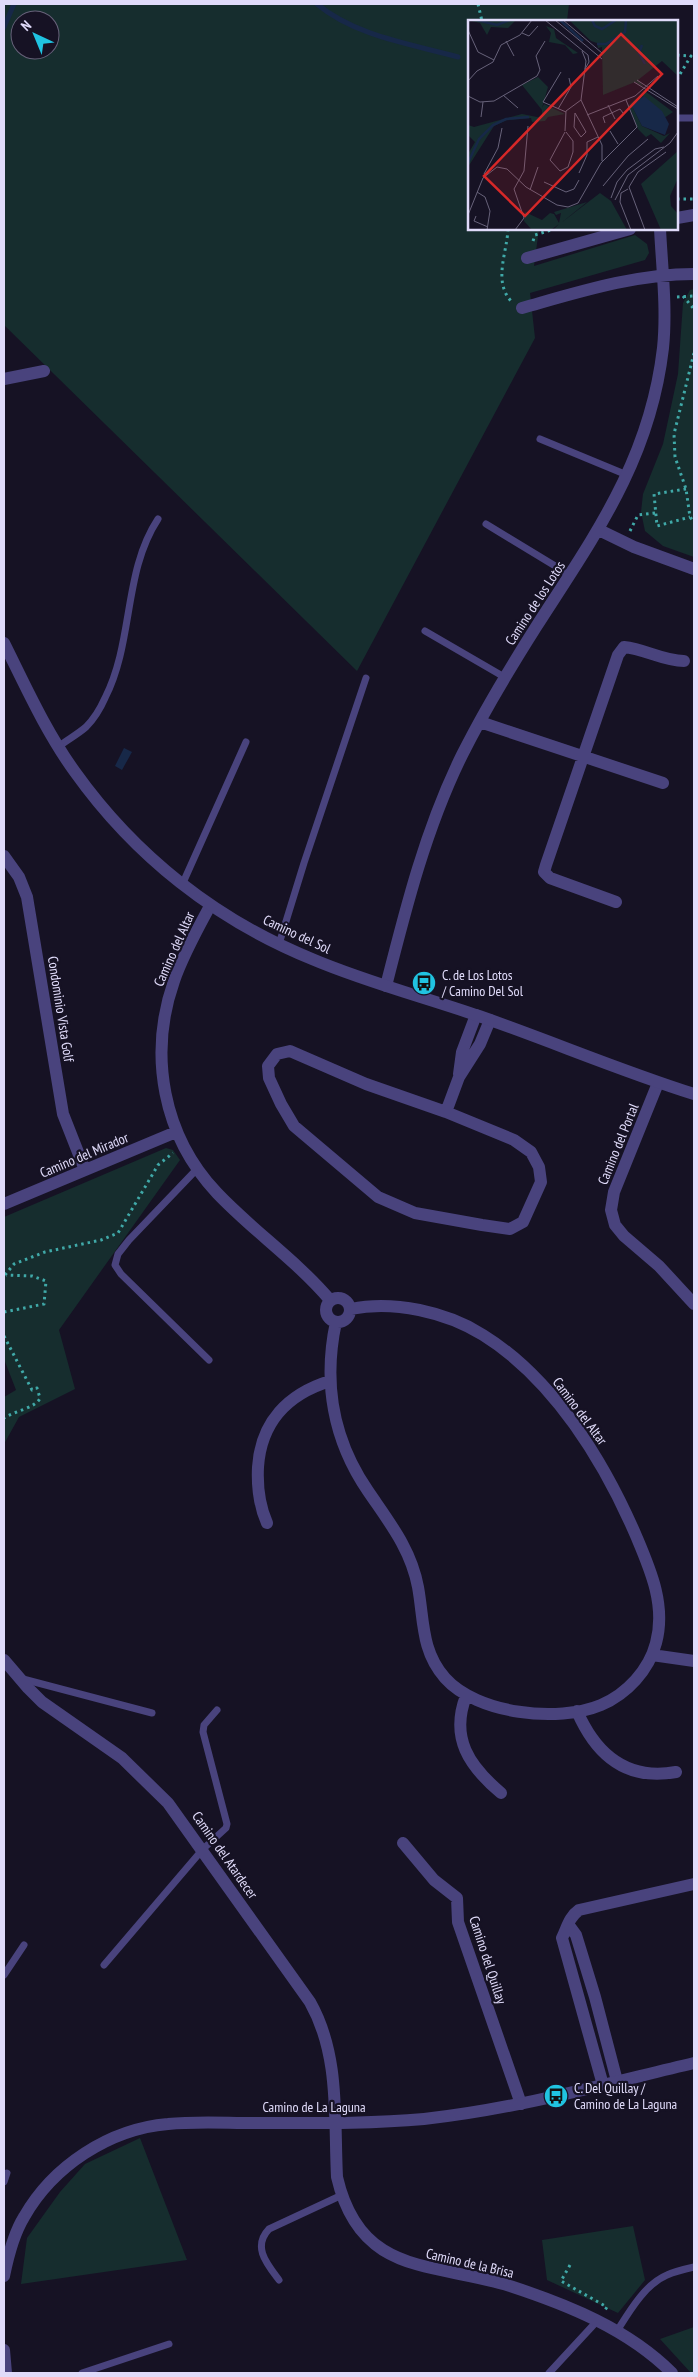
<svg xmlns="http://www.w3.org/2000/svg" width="698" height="2377" font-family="'PT Sans Narrow',sans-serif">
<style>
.green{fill:#162d2e;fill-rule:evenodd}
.water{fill:#172848}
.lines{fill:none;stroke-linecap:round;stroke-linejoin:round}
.stream{stroke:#172848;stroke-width:5}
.path{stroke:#40a9a8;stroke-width:3;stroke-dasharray:2.5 4;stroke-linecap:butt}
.service{stroke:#49437d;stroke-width:7}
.minor{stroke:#49437d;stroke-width:12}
.tertiary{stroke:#49437d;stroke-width:12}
.labels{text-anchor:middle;stroke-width:4.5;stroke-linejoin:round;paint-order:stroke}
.street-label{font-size:14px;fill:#e0dbfa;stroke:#161224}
.poi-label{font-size:14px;fill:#e0dbfa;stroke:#161224;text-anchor:start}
.inset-river{fill:none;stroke:#172848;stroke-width:2.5}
.inset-road{fill:none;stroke:#67627a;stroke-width:1}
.view{fill:#d62828;fill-opacity:0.15;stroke:#d62828;stroke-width:2.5}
.inset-edge{fill:none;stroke:#e0dbfa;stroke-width:2.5}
</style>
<rect width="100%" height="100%" fill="#161224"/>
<path class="green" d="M4,4H569L567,21H469V229H539L534,266L635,235L647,244L649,253L645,260L530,293L535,338L357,671L4,325ZM20,20H50V50H20Z
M694,289V557L663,546L645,531L641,512L643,494L663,444L678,374L683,303L690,290Z
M166,1148L173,1150L180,1160L59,1330L75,1389L19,1417L4,1444V1397L16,1390L4,1359V1217Z
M140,2138L187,2260L21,2284L27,2238L60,2192L85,2164Z
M633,2226L645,2280L618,2313L547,2280L542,2240Z
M694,2327V2373H691L660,2339Z"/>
<path class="water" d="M124,748L132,752L122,770L115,766Z"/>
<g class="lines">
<path class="stream" d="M317,4C355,36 411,44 458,57
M4,27L14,4"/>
<path class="path" d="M478,4L482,21
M677,55L691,56L677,79
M677,199H694
M508,229C507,253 493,281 511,301
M533,241L535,235L554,229
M683,296L694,309
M677,297L694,296
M694,353L674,434L675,457L686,489L690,517L694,522
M686,489L654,494L657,526L690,517
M630,531L638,515L655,513
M5,1275L14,1264L45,1252L101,1240L118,1233L158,1165L173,1153
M4,1312L44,1304L46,1281L32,1276L6,1275
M4,1336L32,1390L37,1388L40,1398C36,1408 14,1411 4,1418
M570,2265L561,2281L607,2307L605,2310"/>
<path class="service" d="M677,118H694
M540,439L627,475
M486,524L570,575
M425,631L506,678
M58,747C67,740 78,734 86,727C94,719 101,707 105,698C134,641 123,572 158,519
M182,885L246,742
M279,944L304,863L366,678
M197,1169L129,1240L118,1254L115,1265L121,1274L209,1360
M23,1679L152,1713
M104,1965L203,1849L226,1828L227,1824L203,1732L204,1725L217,1710
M4,1975L24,1945
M4,2182L7,2173
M279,2280C267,2264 252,2247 269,2229L342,2195
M617,2331C629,2312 645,2284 667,2275C676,2271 685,2269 694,2267
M82,2373L169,2344
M549,2373L598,2320"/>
<path class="minor" d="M677,218L694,215
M527,258L630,229
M522,308C579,292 635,274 694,274
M4,379L44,371
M599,530L634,547L694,569
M480,722L663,783
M4,856L19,877L27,897L63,1114L85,1170
M616,902L550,878L544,872L546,865L618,655L624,647C645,649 663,661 684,661
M210,906C197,930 183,955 174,981C148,1055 163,1136 217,1193C253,1231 296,1260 330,1300
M386,986C406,907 426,828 462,755C484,711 510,668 536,627C595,535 650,460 663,348C667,309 662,268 660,229
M290,1051L366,1084L446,1112L514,1140L531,1152L539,1167L541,1182L523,1222L510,1229L482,1225L415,1213L378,1197L294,1126L281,1104L269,1078L268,1066L277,1054Z
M459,1074L462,1052L476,1015
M658,1083L614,1192L611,1210L615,1225L624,1236L659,1266L694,1304
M446,1112L459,1077L480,1044L490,1020
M4,1204L176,1132
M326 1310a12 12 0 1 1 24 0a12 12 0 1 1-24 0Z
M336,1322C323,1382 333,1440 368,1491C389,1522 411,1549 418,1587C424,1620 421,1651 445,1678C477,1714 558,1723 601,1705C627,1694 649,1670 656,1643C666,1606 651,1571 637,1538C605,1463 554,1379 483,1335C447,1312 393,1300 351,1309
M267,1523C259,1505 257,1487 258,1467C261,1422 288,1394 330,1381
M652,1655L694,1661
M4,1660L28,1688L42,1702L122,1758L168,1803L310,2002C340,2055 334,2117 337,2177C360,2277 434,2262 510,2286C568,2305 628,2329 672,2373
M466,1696C450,1738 469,1766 501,1793
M577,1711C596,1755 627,1781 676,1772
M403,1843L434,1880L457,1898L458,1922L521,2104
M568,1924L576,1935L595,1997L617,2081
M603,2085L562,1938C567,1928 569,1917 579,1910L694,1884"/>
<path class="tertiary" d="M4,643C26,687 46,732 75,772C135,856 216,920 312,959C366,982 424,997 479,1016C551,1041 621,1071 694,1094
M4,2276C8,2256 13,2235 24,2217C53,2166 109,2129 168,2124C196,2121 225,2123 254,2123C311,2123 368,2124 424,2119C516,2109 605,2084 694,2063
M4,2350L6,2373"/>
</g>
<defs>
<g id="bus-disc" transform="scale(1.25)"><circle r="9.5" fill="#20c3e1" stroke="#161224"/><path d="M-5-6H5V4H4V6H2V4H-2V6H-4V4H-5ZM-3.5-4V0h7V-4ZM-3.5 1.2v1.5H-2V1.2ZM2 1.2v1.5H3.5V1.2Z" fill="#111"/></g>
</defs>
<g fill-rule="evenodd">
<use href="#bus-disc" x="424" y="983"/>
<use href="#bus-disc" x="556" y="2096"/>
</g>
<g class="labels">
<g class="street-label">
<text transform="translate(535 603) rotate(-57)" y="5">Camino de los Lotos</text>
<text transform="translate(297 934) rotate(25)" y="5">Camino del Sol</text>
<text transform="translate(174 949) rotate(-66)" y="5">Camino del Altar</text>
<text transform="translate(61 1009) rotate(81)" y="5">Condominio Vista Golf</text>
<text transform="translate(618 1144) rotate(-68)" y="5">Camino del Portal</text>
<text transform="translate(84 1155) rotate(-23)" y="5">Camino del Mirador</text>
<text transform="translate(580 1411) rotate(53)" y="5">Camino del Altar</text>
<text transform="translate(225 1855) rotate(55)" y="5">Camino del Atardecer</text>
<text transform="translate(488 1960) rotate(72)" y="5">Camino del Quillay</text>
<text x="314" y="2112">Camino de La Laguna</text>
<text transform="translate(470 2263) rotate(13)" y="5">Camino de la Brisa</text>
</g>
<g class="poi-label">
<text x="442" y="980">C. de Los Lotos<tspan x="442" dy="16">/ Camino Del Sol</tspan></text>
<text x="574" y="2093">C. Del Quillay /<tspan x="574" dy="16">Camino de La Laguna</tspan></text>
</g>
</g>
<g transform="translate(468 20)">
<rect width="210" height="210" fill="#161224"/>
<path d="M0,0H48L40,8L23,7L19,15L12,3ZM101,0H210V56L194,41L170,60L176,67L167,62L135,75L134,27L130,28L129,23L123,21ZM78,6L86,9L88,18L110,33L105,34L97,25L81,22L83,13ZM70,57L80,67L74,88L76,84L97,94L80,97L77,101L64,102L63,98L39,100L26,106L0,147V134L7,122L0,115V105L6,107L54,94L74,98V90L54,65ZM177,71L205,92L196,98L193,91L175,76L165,88L174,106L196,116L202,113L193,123L183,114L178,117L170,109L161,85ZM210,131V158L202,176L203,186L210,194V210H193L173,164ZM132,173L143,181L159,210H85L91,204L83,210H64L56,201L57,192L74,200L82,193L86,194L91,203L93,193L88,195L86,192L119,182L93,203Z" fill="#162d2e"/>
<path d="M176,76L194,91L201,104L197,115L174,106L164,86Z" fill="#172848"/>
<path class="inset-river" d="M9,0L29,5L42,0M92,0L115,21M124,0L127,6L134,9L148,0M129,24H138L157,12L158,0M174,25L171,33L177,44M0,143L11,119L25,105L38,99L61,97"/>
<path class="inset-road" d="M77,0L120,35L121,42L117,49M87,0L134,39M95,0L134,33M0,10L10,32L26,40M54,13L61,16L70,6M38,21L46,36M114,31L118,41L113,80L134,125V141M93,52L75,82L98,92M169,60L210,87M0,61L9,51L25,42L33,25L52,15L64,0M166,62L210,89M35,75L50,88M0,76L12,82L26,81L69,56L72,50L68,36L77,21M140,85L147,99M90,89L103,67L101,58M107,93L118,112L113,117L106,107ZM119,95L167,76L190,56M13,97L15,82M137,103L135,97L152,89L155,93M97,111L98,91L113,80M142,111L150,124M97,112L82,140L92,151L100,147L105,132V121L98,112M111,153L119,135V122L130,117M16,154L30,128L34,108M76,162L98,172L106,169L111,160M135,166L160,136L180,119M160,169L153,173L152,182L163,210M62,170L70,147M9,172L17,177L22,191L19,210M143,178L149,162L159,150L187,129L196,127M147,180L160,155L202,123L210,112M0,195L15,158L29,147L39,149L58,167L89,185L100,187L110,183L133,143L169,107L158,80M8,196L6,201L20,207M47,210L56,198L46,169L56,151L60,106M177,210L161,167L170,152L198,132"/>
<path class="view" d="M153,14L194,54L57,196L16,156Z"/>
<rect width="210" height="210" class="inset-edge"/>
</g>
<rect width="698" height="2377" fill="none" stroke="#e0dbfa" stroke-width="10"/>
<g transform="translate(35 35) rotate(316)"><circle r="24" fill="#161224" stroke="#67627a"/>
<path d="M0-4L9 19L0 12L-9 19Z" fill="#20c3e1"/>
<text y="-8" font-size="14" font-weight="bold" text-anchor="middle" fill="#e0dbfa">N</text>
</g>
</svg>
